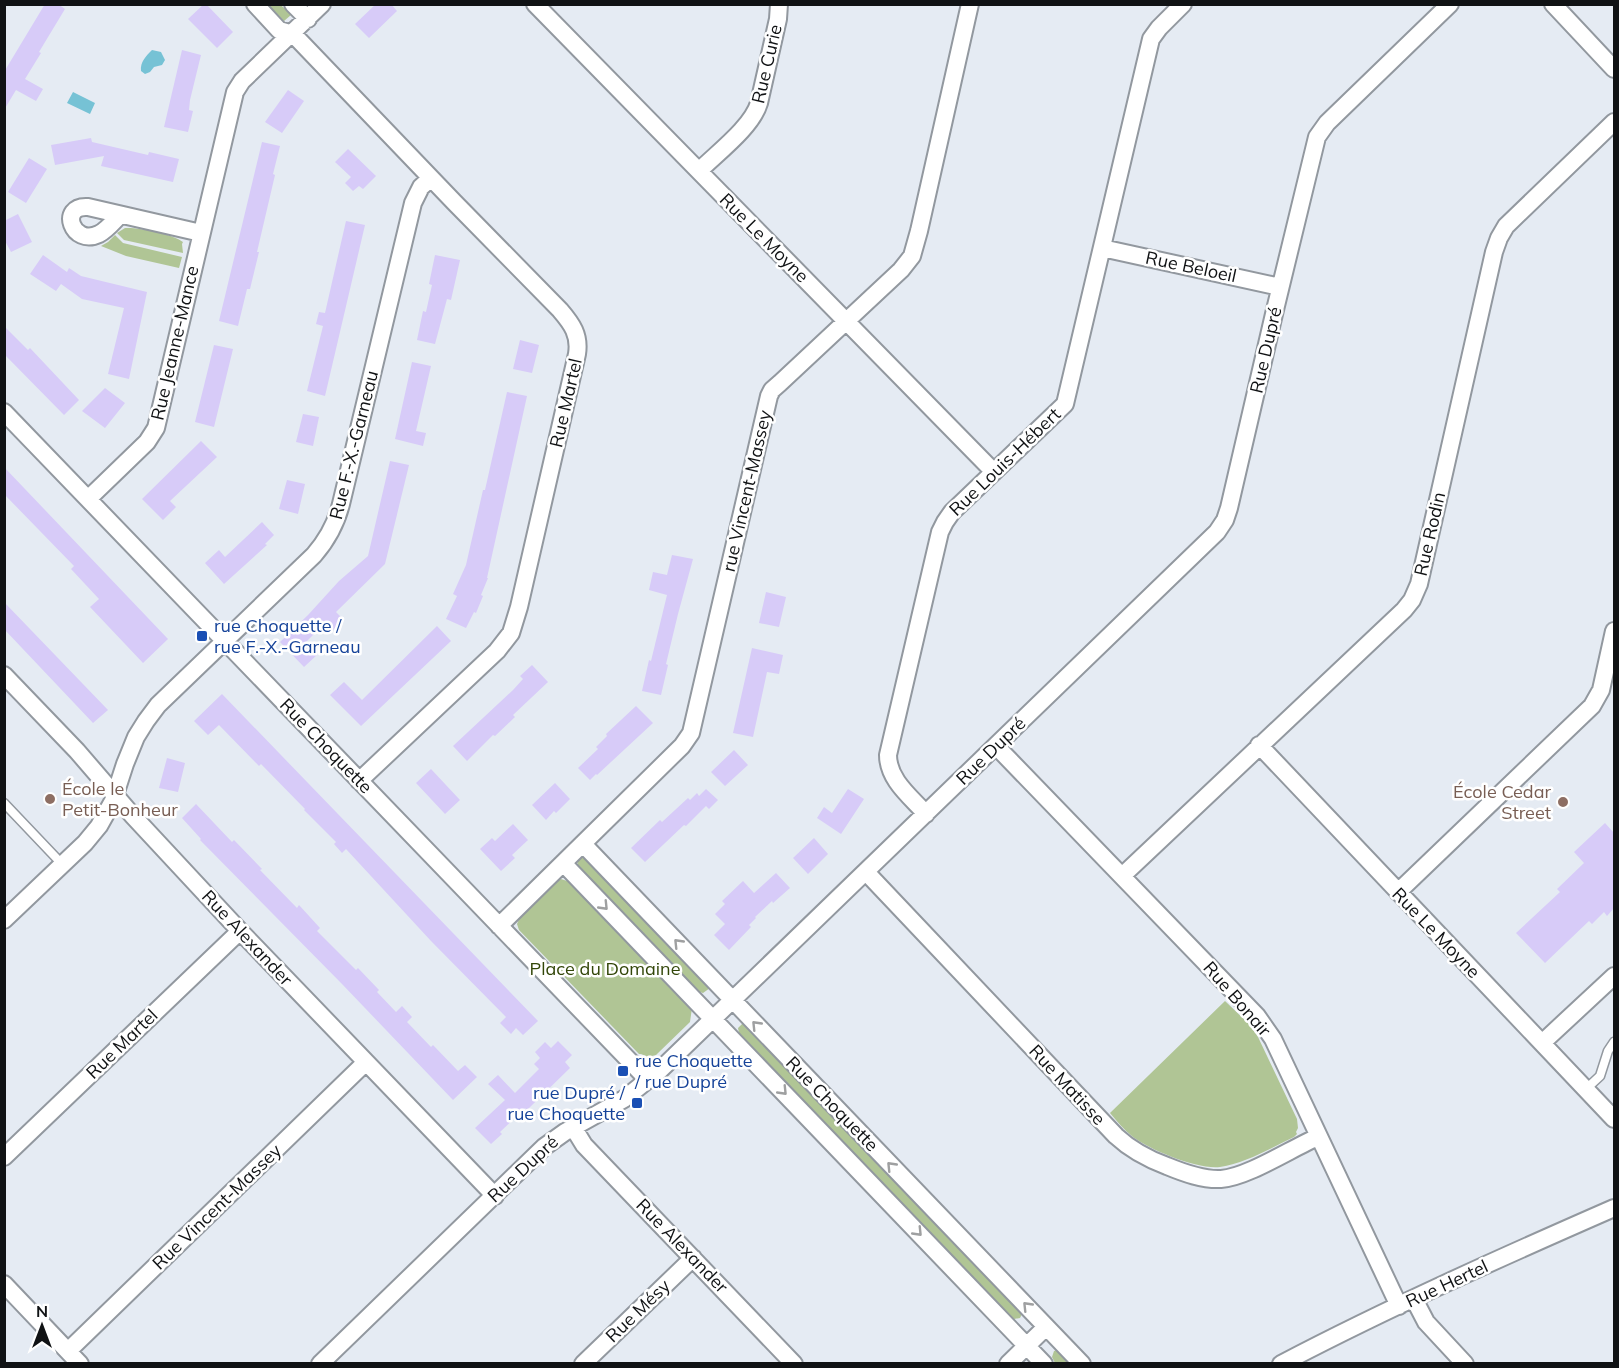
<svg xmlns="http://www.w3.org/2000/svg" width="1619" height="1368" font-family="Mulish,sans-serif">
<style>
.green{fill:#b0c595}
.water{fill:#76c2d5}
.building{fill:#d7cbf8}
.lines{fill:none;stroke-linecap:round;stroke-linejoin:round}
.service-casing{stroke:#92989f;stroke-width:11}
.minor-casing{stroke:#92989f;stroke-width:20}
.service{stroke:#fff;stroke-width:8}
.minor{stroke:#fff;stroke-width:16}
.oneway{stroke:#9fa0a1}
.transit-dot{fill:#1a4fb4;stroke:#fff;stroke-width:2}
.education-dot{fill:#8d6e63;stroke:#fff;stroke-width:2}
.labels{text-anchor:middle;stroke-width:5;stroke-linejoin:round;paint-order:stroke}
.street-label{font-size:18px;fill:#101214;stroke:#fff}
.transit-label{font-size:18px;fill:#164399;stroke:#fff;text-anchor:start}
.education-label{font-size:18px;fill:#785e54;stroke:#fff;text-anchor:start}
.park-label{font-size:18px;fill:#324608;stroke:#fff}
</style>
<rect width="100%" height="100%" fill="#e5ebf3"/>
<path class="green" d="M268,5H281L291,15L284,21Z
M125,228C138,227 173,234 183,242L182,244L183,253L124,240L117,233Z
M115,235L123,243L182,257L179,268L126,256L101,246L108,242Z
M584,856L710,988L703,993L697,991L579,868C576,862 578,858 584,856Z
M561,879L570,882L692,1008L690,1022L656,1055L648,1057L641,1054H639L519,930L517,924L520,917L555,882Z
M1225,1001L1249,1024L1258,1037L1297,1119L1298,1128L1296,1132L1297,1134L1294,1137C1271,1148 1246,1163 1220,1167C1199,1170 1150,1150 1133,1137C1124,1130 1117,1121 1110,1113Z
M744,1022L1023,1312L1020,1318L1014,1319L1009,1315L739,1033L738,1028Z
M1060,1349L1076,1363H1055L1052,1357L1054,1351Z"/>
<path class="water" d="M152,50L161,52L165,60L162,65L154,67L150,72L145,74L141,71C140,62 146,56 152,50Z
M73,92L95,103L90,114L67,103Z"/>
<path class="building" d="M45,4H58L65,9L39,52L41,53L25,79L43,89L36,101L16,90L4,110V72Z
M204,4H206L233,32L217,48L188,19Z
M376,4H391L397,11L369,38L355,24Z
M182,50L201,55L190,100L189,110L193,111L188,132L164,127Z
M288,90L304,101L282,133L265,122Z
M91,138L92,142L148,155L149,152L179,159L173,182L101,166L104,156L55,165L51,145Z
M262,142L280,146L273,174L275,175L257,252H259L250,289H247L238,326L219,321Z
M348,149L376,176L363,189L359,186L353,191L345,183L351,177L335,162Z
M29,158L47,169L26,203L8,192Z
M18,214L32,242L11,252L4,239V221Z
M346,221L365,225L325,396L307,391L323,326L316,324L319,312L325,313Z
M43,255L67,272L69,268L81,276L147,292L129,379L108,374L124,308L82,299L61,284L56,291L30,274Z
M435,255L460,260L451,300L447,299L435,344L417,340L423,311L426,312L432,285L429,284Z
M4,326L28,350L30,348L79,400L64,415L4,354Z
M520,340L539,345L532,373L513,369Z
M214,345L233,349L214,427L195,422Z
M412,362L431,366L416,431L426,433L423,446L395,439Z
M105,388L125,403L105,428L82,411Z
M507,392L527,396L487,578H488L481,595L483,596L476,613L474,612L466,628L446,619L457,596L453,594L466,565L483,490H485Z
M303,414L319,417L313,446L296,442Z
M201,441L217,457L170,501L176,507L163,520L142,499Z
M390,461L409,465L385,564L336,612L343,619L333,630L326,622L306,642L318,654L304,667L280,642L308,615L339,581L368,556Z
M4,467L168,639L143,663L90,607L99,599L71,569L74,566L4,494Z
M287,480L305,484L298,514L279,509Z
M262,522L274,535L265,544L267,545L224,584L205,563L219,550L225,557Z
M672,555L693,559L678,614L666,664L668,665L661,695L642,691L649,660L651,661L667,595L649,590L653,572L667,575Z
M766,592L786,597L779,627L759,623Z
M4,602L108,710L93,723L4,629Z
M437,626L451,641L361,726L330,695L344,682L362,700Z
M752,648L783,655L779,674L767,672L753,737L733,733Z
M532,665L548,682L513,715L515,717L495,736L493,735L467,761L453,746L513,690L523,679L520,676Z
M222,694L538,1021L523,1035L516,1028L511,1034L500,1023L506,1017L431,941L346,849L342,853L334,844L336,842L304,810L305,809L261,764L259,766L219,725L208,735L194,721Z
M636,706L653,723L597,775L596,774L590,780L578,768L598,749L596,747L607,736L606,734Z
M734,750L748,765L725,786L711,772Z
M167,758L185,763L178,792L159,788Z
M431,769L460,800L445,814L416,783Z
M555,783L570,799L556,813L554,811L546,820L532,805Z
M706,789L718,800L709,809L706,806L686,826L684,825L645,862L631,848L660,820L662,822L688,798L690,800L697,793L699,796Z
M848,789L864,799L841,834L817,818L824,807L832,813Z
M196,804L232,842L234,840L262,869L260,870L297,908L299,905L320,928L317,931L356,970L358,968L379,990L377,992L396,1012L402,1006L412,1017L407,1022L431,1047L433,1045L458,1071L465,1065L477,1077L453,1100L342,984L200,840L201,839L182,818Z
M1605,823L1614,833V908L1607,916L1604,912L1592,924L1589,921L1545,963L1516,933L1560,892L1557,889L1584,863L1574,852Z
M513,824L528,840L512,855L515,858L501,871L480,849L492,838L495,841Z
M814,838L828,854L808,874L793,858Z
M776,873L790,888L773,903L772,901L755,917L756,918L749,925L751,927L729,950L714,935L725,924L715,914L725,904L722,901L743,881L754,893Z
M558,1041L572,1055L565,1062L570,1068L527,1110L525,1108L500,1132L502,1134L491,1144L475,1128L505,1100L488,1084L498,1075L515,1093L539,1069L534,1064L540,1058L535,1052L545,1042L551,1048Z"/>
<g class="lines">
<g class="service-casing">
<path id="service" d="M4,803L62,864
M1586,1089L1600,1076L1608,1051L1614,1042"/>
</g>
<g class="minor-casing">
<path id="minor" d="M255,4L279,30L293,34L454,202L560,310C572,324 580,335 577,354L519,607L511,633L497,651L359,781
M293,4L308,19
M535,4L994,472
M1553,4L1614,69
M699,171C717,153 752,127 759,103L778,19L779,4
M120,215C114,221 107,230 99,234C72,247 58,205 88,207L201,233
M1102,248L1280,287
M4,412L648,1080
M88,499L147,442L156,428L235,92L242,81L322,4
M4,675L77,751L133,816L240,931L495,1196
M1259,745L1614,1119
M996,746L1257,1016L1273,1039L1399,1306
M926,814C911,797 888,780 888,755L940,532L945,522L952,512L1065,404L1151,39L1159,28L1183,4
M583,844L1082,1364
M564,864L1044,1364
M866,872L1116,1136C1131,1150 1148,1159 1167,1166C1184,1173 1203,1180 1221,1179C1248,1177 1292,1148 1318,1137
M1122,876L1404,610L1412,600L1419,584L1494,252L1499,238L1506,226L1614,122
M1398,892L1592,706L1601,690L1614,631
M4,920L85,843L99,826L113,801L125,764L136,737L146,721L158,705L314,555C327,540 336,524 341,504L413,203L421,187L431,178
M499,926L682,746L691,733L769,396L772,390L780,383L901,270L912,256L919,231L970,4
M1542,1043L1614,976
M573,1127L584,1145L794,1364
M4,1157L240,931
M4,1284L80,1364
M1414,1299L1426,1322L1465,1364
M68,1351L366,1062
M320,1364L544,1147L565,1132L624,1099L659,1071L1217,532L1225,520L1229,508L1274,314L1317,137L1327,123L1450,4
M583,1364L693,1258
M1008,1364L1046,1327
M1281,1364C1390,1307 1502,1257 1614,1208"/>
</g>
<use href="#service" class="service"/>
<use href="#minor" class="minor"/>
</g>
<defs><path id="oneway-chevron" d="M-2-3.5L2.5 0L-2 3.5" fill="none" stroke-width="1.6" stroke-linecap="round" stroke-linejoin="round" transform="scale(1.5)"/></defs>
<g class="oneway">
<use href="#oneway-chevron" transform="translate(604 906) rotate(46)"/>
<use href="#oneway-chevron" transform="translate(678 943) rotate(-134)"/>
<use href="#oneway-chevron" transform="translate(756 1025) rotate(-134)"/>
<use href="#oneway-chevron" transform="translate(783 1091) rotate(46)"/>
<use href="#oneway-chevron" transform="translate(891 1166) rotate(-134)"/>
<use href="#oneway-chevron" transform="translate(918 1232) rotate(46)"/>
<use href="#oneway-chevron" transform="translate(1027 1306) rotate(-134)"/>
</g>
<g class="transit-dot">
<rect x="196" y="630" width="12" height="12" rx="3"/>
<rect x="617" y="1065" width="12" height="12" rx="3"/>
<rect x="631" y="1097" width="12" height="12" rx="3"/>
</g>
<g class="education-dot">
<circle cx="50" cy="799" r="6"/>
<circle cx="1563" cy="802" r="6"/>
</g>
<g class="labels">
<g class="street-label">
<text transform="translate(767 64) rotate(-77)" y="6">Rue Curie</text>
<text transform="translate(764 238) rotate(45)" y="6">Rue Le Moyne</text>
<text transform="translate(1191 267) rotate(12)" y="6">Rue Beloeil</text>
<text transform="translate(175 343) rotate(-77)" y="6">Rue Jeanne-Mance</text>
<text transform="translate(1266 350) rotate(-77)" y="6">Rue Dupré</text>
<text transform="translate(566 403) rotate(-77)" y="6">Rue Martel</text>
<text transform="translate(354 445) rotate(-76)" y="6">Rue F.-X.-Garneau</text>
<text transform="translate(1005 462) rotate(-44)" y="6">Rue Louis-Hébert</text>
<text transform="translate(747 491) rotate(-77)" y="6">rue Vincent-Massey</text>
<text transform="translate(1430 534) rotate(-77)" y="6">Rue Rodin</text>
<text transform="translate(326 746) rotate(46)" y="6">Rue Choquette</text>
<text transform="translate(991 751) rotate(-44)" y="6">Rue Dupré</text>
<text transform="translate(1436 933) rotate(46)" y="6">Rue Le Moyne</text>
<text transform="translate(247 938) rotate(47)" y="6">Rue Alexander</text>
<text transform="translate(1237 999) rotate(49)" y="6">Rue Bonair</text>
<text transform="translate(122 1044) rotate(-44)" y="6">Rue Martel</text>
<text transform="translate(1067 1085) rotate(47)" y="6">Rue Matisse</text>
<text transform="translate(832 1104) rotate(46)" y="6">Rue Choquette</text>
<text transform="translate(523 1169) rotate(-43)" y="6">Rue Dupré</text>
<text transform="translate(217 1207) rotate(-44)" y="6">Rue Vincent-Massey</text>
<text transform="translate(682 1246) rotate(46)" y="6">Rue Alexander</text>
<text transform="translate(1447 1284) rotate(-25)" y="6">Rue Hertel</text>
<text transform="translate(638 1311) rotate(-44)" y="6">Rue Mésy</text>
</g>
<g class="transit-label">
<text x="214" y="632">rue Choquette /<tspan x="214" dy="21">rue F.-X.-Garneau</tspan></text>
<text x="635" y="1067">rue Choquette<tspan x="635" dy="21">/ rue Dupré</tspan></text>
<text x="625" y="1099" text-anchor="end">rue Dupré /<tspan x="625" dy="21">rue Choquette</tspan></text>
</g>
<g class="education-label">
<text x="62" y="795">École le<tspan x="62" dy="21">Petit-Bonheur</tspan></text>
<text x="1551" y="798" text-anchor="end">École Cedar<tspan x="1551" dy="21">Street</tspan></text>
</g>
<g class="park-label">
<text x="605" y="975">Place du Domaine</text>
</g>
</g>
<rect width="1619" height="1368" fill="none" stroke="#101214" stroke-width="12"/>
<g transform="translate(42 1326)" stroke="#ffffff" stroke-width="4.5" paint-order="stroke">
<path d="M0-4.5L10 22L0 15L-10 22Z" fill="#101214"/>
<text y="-9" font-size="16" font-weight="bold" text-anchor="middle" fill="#101214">N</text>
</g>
</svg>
